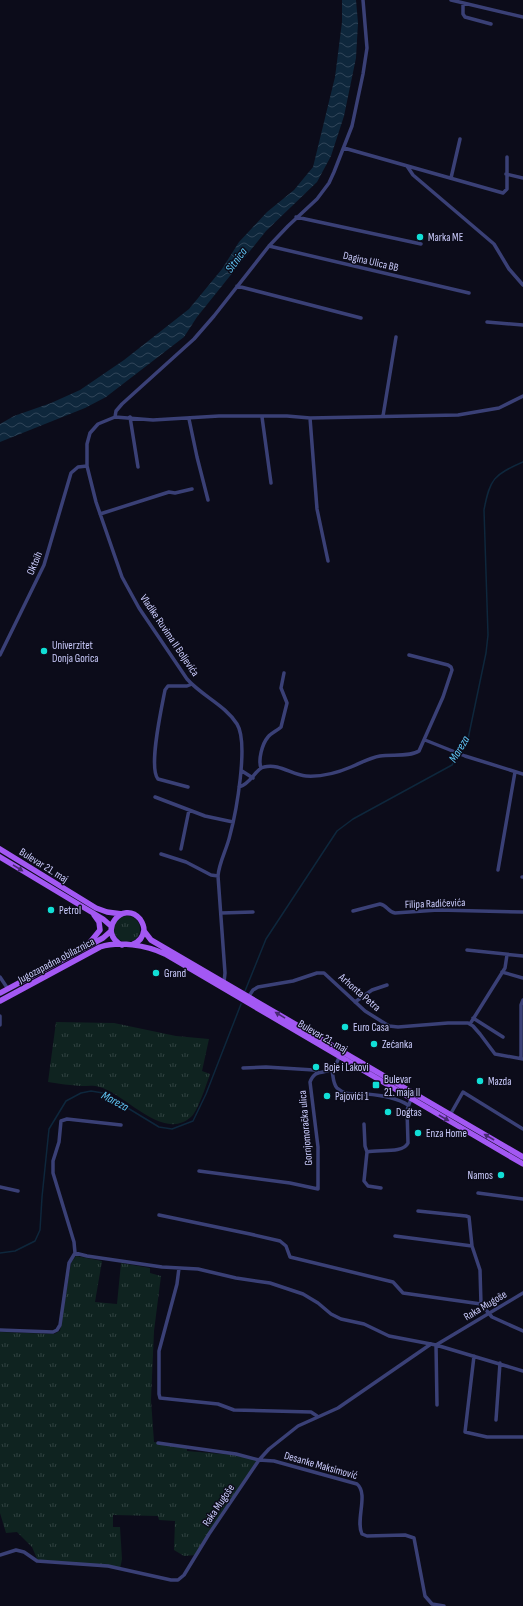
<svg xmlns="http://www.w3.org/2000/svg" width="523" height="1606" font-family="'Sofia Sans Condensed',sans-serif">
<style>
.grass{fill:url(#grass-tufts)}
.water{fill:url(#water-waves)}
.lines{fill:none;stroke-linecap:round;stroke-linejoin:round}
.stream{stroke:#0e273c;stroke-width:1.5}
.street{stroke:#3a4076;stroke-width:3.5}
.primary{stroke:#a358f3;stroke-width:5.5}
.oneway{fill:#482a71}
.poi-dot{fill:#11dfd6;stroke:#0c0c1a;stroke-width:1.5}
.labels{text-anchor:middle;stroke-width:3;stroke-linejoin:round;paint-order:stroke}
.poi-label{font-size:11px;fill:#c9cafb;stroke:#0c0c1a;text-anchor:start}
.street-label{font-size:11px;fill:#c9cafb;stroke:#0c0c1a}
.water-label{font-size:12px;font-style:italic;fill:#5fc4f3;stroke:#0c0c1a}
</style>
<defs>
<pattern id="grass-tufts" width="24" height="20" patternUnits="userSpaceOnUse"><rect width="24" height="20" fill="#0f2320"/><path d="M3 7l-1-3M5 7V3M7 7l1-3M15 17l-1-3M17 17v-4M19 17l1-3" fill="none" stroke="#314241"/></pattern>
<pattern id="water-waves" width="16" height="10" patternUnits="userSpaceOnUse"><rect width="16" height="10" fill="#0e273c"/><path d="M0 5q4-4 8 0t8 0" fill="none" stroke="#304559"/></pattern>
</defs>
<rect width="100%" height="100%" fill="#0c0c1a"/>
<path class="grass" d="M114 929a13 13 0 1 1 26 0a13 13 0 1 1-26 0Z
M56,1022L114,1023L176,1036L209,1039L202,1071L210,1074C207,1083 198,1110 192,1116C164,1143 127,1095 100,1087C94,1085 87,1086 81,1086C70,1085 59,1084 48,1082Z
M76,1256L102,1261L95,1302L117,1304L121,1263L150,1268V1273L161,1276L154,1331L151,1400L154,1442L187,1446V1451L234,1455L256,1460L257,1462L196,1555L184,1556L174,1550L175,1521L159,1520L158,1516L113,1515V1527H120L122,1559L120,1569L38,1561L32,1547L17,1532L6,1533L0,1513V1332L54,1334L60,1331L71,1263Z"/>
<path class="water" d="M342,0H356L358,23L356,58L344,116L331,156L317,182L266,231L197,317L184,337L106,397L85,408L0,442V424L14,416L51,403L80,390L124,360L189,309L222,269L239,242L267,212L294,190L313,167L335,77L342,22Z"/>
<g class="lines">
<path class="stream" d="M245,991L266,939L337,831L353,819L452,765L468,739L486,653L488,635L484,510C490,478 494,475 523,462
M0,1253L15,1251L35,1241L40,1230L42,1197L49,1129L66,1101L81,1093L91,1091L103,1093L159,1127L172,1129L193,1121L206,1094L241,1004"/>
<path class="street" d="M451,0L523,17
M463,3V14L465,17L491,24
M344,148L503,193L507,189V157
M407,166L413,175L494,244L509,269L523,285
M506,174L523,178
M451,178L460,139
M296,217L421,244
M269,246L469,293
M237,286L361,318
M487,322L523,325
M383,416L396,337
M115,417L116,411L122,404L194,339L214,316L269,246L288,226L317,199L329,183L334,172L352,126L363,74L367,48L363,0
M130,417L138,467
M262,417L271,483
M310,418L317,509L328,561
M189,419L197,457L208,500
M100,514L169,492L175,493L192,489
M0,655L44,565L71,473L78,467L87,466
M425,740L465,756L523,774
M261,768C258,760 262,744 268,737C271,733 277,731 281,727L287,703L281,688L284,673
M242,771L253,778
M188,787L158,779C148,768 162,706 165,690L168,686H187L192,684
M239,787C251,784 256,768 264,767C279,763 292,775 306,776C322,777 337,773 351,767C361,763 369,758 380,756C391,754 410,757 419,751L443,697L452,670L451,667L448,665L409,655
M155,797L205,816L233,822
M181,849L189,810
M161,854L186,862L211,875L218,876
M498,870L515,772
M522,877H523
M353,911L380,904C387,905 388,912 395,913L438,910L523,912
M221,913L253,912
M467,950L523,956
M502,972L523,978
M0,977L8,989
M224,982L225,973L218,876C219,862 227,849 230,835C236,813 249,743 237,724C225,705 202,696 187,679L139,608L122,577L96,502L87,466V444L90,433L98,424L115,417L153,420L219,416H287L310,418L458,415L499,408L523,396
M249,996L253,990L258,987L293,981L317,973H324L365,1011L389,1026L398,1027L448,1023H468L473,1026L480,1034L495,1054L523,1059
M355,1002L372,990L387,985
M0,1016V1025
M473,1018L503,1037
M470,1024L505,968L507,955
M521,1058V1005L523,1000
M243,1068L266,1067L314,1070L318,1072
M332,1070C333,1075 333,1084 337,1088C347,1097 355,1093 366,1094C380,1095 396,1097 408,1105
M450,1115L463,1092L523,1129
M364,1124L365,1146L367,1152
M199,1171L290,1183L318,1189V1147L310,1082C317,1063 331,1082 339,1057
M0,1187L18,1191
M381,1188L368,1186L364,1181L367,1152C378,1149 403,1154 408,1143L407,1110L411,1099
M478,1193L523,1199
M418,1211L466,1216L469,1217L472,1246L480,1270L481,1304L492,1317L523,1331
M159,1215L250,1234L280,1241L286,1246L290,1257L393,1282L403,1293L481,1304
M395,1236L472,1246
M75,1253L87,1256L162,1267L198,1269L236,1278L270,1283L303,1294L318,1303L331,1314L341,1319L364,1324L389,1336L436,1345L523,1371
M179,1268L177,1284L159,1351V1394L160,1398L218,1404L234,1410L311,1412L317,1416
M0,1330L53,1332L57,1330L60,1325L69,1263L75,1253L74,1242L53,1173V1161L59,1142L61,1121L67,1119L121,1125
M436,1345L523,1293
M436,1345L437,1405
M474,1356L465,1432L487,1437H523
M496,1420L500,1363
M158,1443L236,1454L259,1460L274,1461L357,1484C369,1494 355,1520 362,1534L367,1536L405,1535L414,1538L425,1596L432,1604L444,1606
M0,1555L16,1550L24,1552L37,1561L108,1566L171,1580H178L184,1575L209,1534L259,1460L269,1449L298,1426L338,1408L431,1344"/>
<path class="primary" d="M0,849L96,908L107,912L122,914
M0,857L103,919L111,926
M144,931L151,940L523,1157
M122,945C96,932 123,899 140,919C142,922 144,926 144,930C143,937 139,942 133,944
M87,946L100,930L99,922L94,915
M0,993L103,938L111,931
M0,1001L100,947C119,941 146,945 165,954L523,1164"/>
</g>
<defs><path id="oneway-solid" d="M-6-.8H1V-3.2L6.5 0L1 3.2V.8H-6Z"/></defs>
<g class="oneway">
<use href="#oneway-solid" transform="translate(18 868) rotate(32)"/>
<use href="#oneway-solid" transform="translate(280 1015) rotate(-149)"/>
<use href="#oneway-solid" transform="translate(444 1118) rotate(30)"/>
<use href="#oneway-solid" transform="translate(489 1137) rotate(-150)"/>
</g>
<g class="poi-dot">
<circle cx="420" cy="237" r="4"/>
<circle cx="44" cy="651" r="4"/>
<circle cx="51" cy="910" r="4"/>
<circle cx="156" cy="973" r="4"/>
<circle cx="345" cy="1027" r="4"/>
<circle cx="374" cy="1044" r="4"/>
<circle cx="316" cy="1067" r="4"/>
<circle cx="480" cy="1081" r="4"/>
<rect x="372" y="1081" width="8" height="8" rx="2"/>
<circle cx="327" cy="1096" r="4"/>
<circle cx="388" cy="1112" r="4"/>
<circle cx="418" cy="1133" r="4"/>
<circle cx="501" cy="1175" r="4"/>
</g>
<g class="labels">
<g class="poi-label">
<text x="428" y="241">Marka ME</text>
<text x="52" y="649">Univerzitet<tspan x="52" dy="13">Donja Gorica</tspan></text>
<text x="59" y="914">Petrol</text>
<text x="164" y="977">Grand</text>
<text x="353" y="1031">Euro Casa</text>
<text x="382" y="1048">Zećanka</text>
<text x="324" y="1071">Boje i Lakovi</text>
<text x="384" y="1083">Bulevar<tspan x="384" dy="13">21. maja II</tspan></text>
<text x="488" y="1085">Mazda</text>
<text x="335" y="1100">Pajovići 1</text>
<text x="396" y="1116">Dogtas</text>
<text x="426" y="1137">Enza Home</text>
<text x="493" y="1179" text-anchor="end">Namos</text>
</g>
<g class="street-label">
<text transform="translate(371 261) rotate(13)" y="4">Dagina Ulica BB</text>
<text transform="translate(34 563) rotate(-67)" y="4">Oktoih</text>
<text transform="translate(170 635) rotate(56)" y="4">Vladike Ruvima II Boljevića</text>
<text transform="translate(44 865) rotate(32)" y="4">Bulevar 21. maj</text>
<text transform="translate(435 903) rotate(-2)" y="4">Filipa Radičevića</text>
<text transform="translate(56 960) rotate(-28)" y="4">Jugozapadna obilaznica</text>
<text transform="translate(360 992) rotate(41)" y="4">Arhonta Petra</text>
<text transform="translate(323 1036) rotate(30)" y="4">Bulevar 21. maj</text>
<text transform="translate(305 1128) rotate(-95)" y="4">Gornjomoračka ulica</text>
<text transform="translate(485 1305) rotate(-31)" y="4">Raka Mugoše</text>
<text transform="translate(321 1465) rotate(16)" y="4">Desanke Maksimović</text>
<text transform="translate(218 1505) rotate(-56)" y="4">Raka Mugoše</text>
</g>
<g class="water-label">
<text transform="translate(236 260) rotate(-53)" y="4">Sitnica</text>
<text transform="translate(459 749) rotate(-59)" y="4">Mareza</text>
<text transform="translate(115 1101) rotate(28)" y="4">Mareza</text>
</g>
</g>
</svg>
